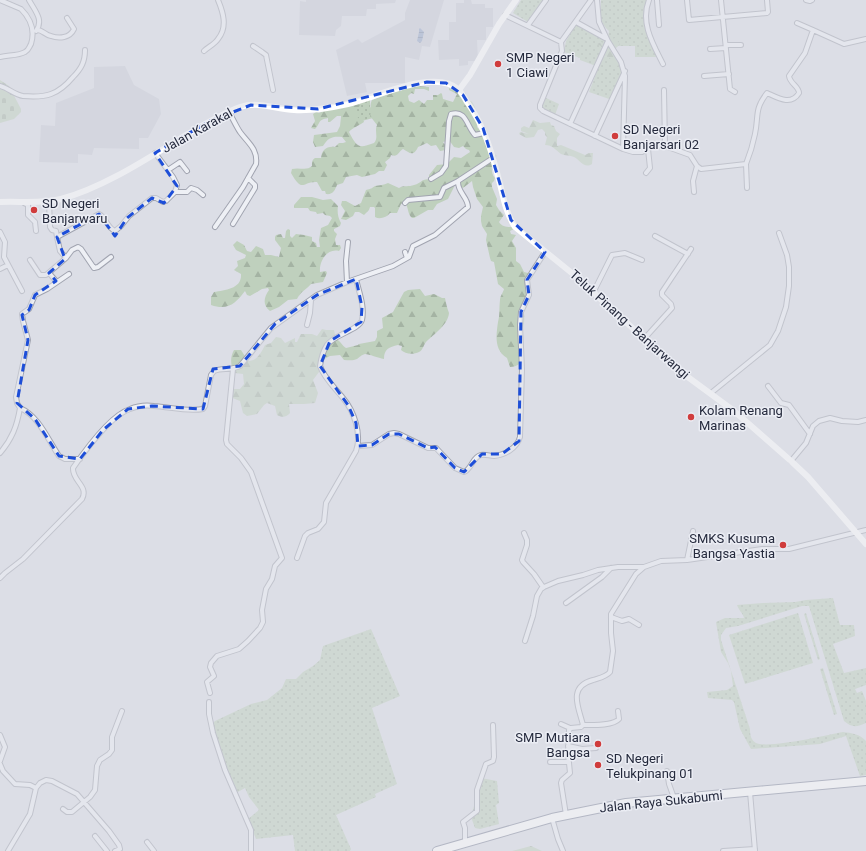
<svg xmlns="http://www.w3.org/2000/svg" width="866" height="851" font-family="Roboto,sans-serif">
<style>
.built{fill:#cacdd8}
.green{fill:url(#green-dots)}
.forest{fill:url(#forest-firs)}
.cemetery{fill:url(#cemetery-stones)}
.water{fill:url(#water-rules)}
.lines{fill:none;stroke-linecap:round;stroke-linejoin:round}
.street-casing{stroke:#a1a4b0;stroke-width:6}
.highway-casing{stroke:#83899d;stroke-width:10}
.street{stroke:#eef0f5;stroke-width:4}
.secondary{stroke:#fff;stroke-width:6}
.highway{stroke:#fff;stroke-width:8}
.marked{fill:none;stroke:#1d4ed8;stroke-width:3;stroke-dasharray:8 5;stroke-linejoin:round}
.poi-dot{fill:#d03c3c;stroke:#ebedf4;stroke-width:1.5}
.labels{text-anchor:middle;stroke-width:3;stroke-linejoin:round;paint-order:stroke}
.poi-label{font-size:13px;fill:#252a3d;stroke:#ebedf4;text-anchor:start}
.street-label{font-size:13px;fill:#252a3d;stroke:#ebedf4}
</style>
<defs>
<pattern id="green-dots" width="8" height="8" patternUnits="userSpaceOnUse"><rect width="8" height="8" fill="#bfd0bd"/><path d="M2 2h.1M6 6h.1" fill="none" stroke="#a4b3a3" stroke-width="1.8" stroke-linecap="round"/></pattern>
<pattern id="forest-firs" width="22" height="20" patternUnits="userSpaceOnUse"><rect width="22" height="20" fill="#bfd0bd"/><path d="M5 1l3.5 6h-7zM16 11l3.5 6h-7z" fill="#a4b3a3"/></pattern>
<pattern id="cemetery-stones" width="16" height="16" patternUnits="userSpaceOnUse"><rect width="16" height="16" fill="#bfd0bd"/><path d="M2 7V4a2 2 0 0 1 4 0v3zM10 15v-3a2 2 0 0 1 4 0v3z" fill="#a4b3a3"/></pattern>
<pattern id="water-rules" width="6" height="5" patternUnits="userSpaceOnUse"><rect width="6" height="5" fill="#95a6c8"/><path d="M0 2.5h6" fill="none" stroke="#7987a4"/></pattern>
</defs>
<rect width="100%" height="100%" fill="#dcdee6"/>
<path class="built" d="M306,0H396L395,3L376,4V9H367L366,16H342L341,26L336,30L335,36L299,35L300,1L306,2Z
M410,0H444L430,47L422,46L419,60L405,57V83H365L367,92L347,96L336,50L358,39L362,43L405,20V13Z
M464,0H471L472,4H485V8H493V27H486V40H477L478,61H468V65L459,66V59L439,60L438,40H449V22H456V3H464Z
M125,66L134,85L159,99L161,114L148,138H139V149L94,148L92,155L78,154V163L39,162L41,125L55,126L56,103L94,88V67Z"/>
<path class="green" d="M521,0H543L528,22L513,13Z
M601,0H648C643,24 642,28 658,47L657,50L659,57H635V46H609L596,66L580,60V58L564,52L566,41L576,24L608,37L609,31C598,21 601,14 601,0Z
M603,56C638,61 622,78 612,100L589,92Z
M544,97L559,104L555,115L543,110L541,107Z
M370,99V107L373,109V118L362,121L332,110Z
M833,598L840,625H854L855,636L833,644L844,673L866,668V685L855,689L857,693L862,691L866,701V723C857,727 852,728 844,721L809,606H802L738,626L726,628L721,635V640L750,729C750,735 751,740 756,743C768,749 827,735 843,732C851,733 860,734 866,741V775L860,776L846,736L820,744L751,749L740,729L734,702L732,700L708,698L707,692L727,690L733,686L731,671L728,663L721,652L716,622L725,618H744C743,613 739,611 737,605L763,603L795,602L806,600Z
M798,613L813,663L745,684L729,635Z
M806,613L820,659L818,660L804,614Z
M371,629L400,696L372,708L397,784L375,794L376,797L336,815L351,849L350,851H295L293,835L256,839L248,819L259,810L249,797L245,788L236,793L222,763L213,723L215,721L251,704L267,700L282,688L286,679H296L303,672L313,666L320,660L323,646Z
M823,668L837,714L834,715L820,669Z
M481,778L497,781L499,803L496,805L499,824L480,829L475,828L471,817L474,806L476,784Z"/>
<path class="forest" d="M615,38L620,44L615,49C617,55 621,58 623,62L620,65L613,67L612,65L613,62L609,57L600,56L601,46L597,44L602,42L605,46L609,40Z
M418,86L429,87V91L424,89H415L414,94L411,93L408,96L409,101L414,103L419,100L424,104L427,100H433V95H438L441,93L442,94L443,99L453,102L457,94L449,90V88L463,95L465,92L466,94L463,97L467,102L471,101C476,105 479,120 477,127L484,134V142C490,145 491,152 497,156L493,158C492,165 490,173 495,178L494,181L492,183V187L497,199L496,205L499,210L504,215L499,222C502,227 507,227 512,227L514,229L510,231L511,234L516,235L512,241L516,248V261L520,264L524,272L528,273C531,290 531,293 523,308C525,316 525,323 522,330C521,333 523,337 523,340C522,343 520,347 520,350C520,353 522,354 524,355C523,363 517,367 510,367L507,358C494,350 496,336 498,322C500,315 499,308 500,300C500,296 503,293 504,289L498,284L494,262L491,261L490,258L486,240L487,234L482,226L481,221V216L483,207L477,199L473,187L472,181L463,188L461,187L460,183H456L448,199L437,204L433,210H428L414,218H412C407,214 409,206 404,202L401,204L397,213H390C387,217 380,220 375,217V208L374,207H370L369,210L364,215L359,212H355L353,216L346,220L341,219L345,211L341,205L342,201H346L355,206L361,203L366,190C371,189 372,188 375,186C379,185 384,185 388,183L399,188C404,185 409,187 414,185C422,183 419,180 429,179V175L437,165L447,164L454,157L461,158L470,152L469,150L466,149L463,146L459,148L454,147L449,140L443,142L446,146V150L440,151L436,145L431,146L427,143L418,147C413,158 409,152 403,149C398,152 398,158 391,155L390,158L385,162L387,165L384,171H379L375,174L362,177L357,175L346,177L343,183L337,185C335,190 333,195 326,194L325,191H322L317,182C302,181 303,194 291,173L292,169C299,167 307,171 312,166C312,162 312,160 315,158H321C322,150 326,146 335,147L339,143H343L346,142L342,137C332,136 328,138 323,146L315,147L313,142L314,135L337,132L340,126L341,117V116H337L330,122H328V118C317,120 321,123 315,129L311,128L315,121L313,114L316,112L319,113L326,110L346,109L352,105L362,104L356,109L358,113L357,115L358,118L363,119L364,122C359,126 353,127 349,132C357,147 358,149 374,143C379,137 374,131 377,125L370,116C372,110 369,106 372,100C386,95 402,89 418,86Z
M533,120L540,123L550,122L551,125L554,126L556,131L560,134L557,138V146L561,145L585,155L589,153H593L592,164C584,169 580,160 574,157C570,155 565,156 561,154C556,150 552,145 545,145L547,137L545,135V132L542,129L538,130L534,137L526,138L519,134L520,132L529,134L521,131V128L524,126L529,128Z
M301,197H312L323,200L331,199L338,206C337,212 338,218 341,223L340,226L334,229V231L337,234L335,239L336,245H340L341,248L339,251C327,248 319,261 320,272L326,271L327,273L323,282L311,284C306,290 301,291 297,299L288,300L279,307L270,311C262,305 264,297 269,290L268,288L262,289L250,296L247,295L245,291C236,303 228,311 211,305V297L214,292C225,290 242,289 241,274L234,270L238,266L237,261L245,258L246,255L236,250L233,245L237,241L244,245L247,251L251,252L256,246L263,249L265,255H271L279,257L281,248L275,240V237L276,235L281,234L283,238H285L286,231L288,229L290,230V236L292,238L296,234L304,235L312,237V241L316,243L317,247H320L319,240L321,228L328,225L332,218L330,216L325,215L323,213L317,214L316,212L310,211L308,208H294V205Z
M420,289L425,296L434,294L442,298H445C446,303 447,308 449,313C448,325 434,334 426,342C423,346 423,350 419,352C413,355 405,354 401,350L402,346L398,345C389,347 384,349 384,359C378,358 369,354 365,354C361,355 360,357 357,359C353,361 348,360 344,360L340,355L330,356L324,359L322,368L313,380L318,393L315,403L304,404H289L290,413C287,417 282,418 277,415L275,406L267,403L264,405L257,414L247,416L243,413L240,401L230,397L231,389H240L244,384L243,374L235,373C230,366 230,357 234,350H241L248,361C257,361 261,353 265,345L271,343L276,337L281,338L285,343L295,338V342H297L301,334H312L317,336L322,329L326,330H334L336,339C341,341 342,346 346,348L358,345L359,344L375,341L377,337V331L383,328L382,318L393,312L404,292L408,290Z
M531,846L542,851H512Z"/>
<path class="cemetery" d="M0,80L9,86L21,109V112L14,119L0,123Z"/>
<path class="water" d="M420,28L424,32L422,41L420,43L417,41L419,32V29Z"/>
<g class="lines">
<g class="street-casing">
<path id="street" d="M29,0C35,11 44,20 36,31
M591,0L561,42L562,51L540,105V108L543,111L623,149L633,152H642L655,145L665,146L690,155L697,166L701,169L746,164C750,154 753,144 755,134C759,115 754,110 767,93C778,98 791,106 799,93C799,86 790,84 789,76L805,53L813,30L844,44L866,39
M597,0L599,22L608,41
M649,0C640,23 653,44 663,64
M657,0L659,25
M687,0L689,20L767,13L768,12L767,0
M721,0L730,89L735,92
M806,0L810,1L812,0
M505,15L561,42
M576,22L605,38
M797,23L813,30
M528,25L546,0
M37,30C43,30 45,35 51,36C59,39 70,38 74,29L67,18
M726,45H741
M253,46L262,52L266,55L273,90
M710,49L726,48
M204,51C208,47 215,44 218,39C228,27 223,12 218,0
M0,57C8,55 18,56 25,52C29,50 29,47 31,44C35,31 31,19 21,9L0,0
M704,76L729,74
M0,86C8,88 15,95 23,96C46,98 58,95 73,77C81,69 85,62 85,50
M664,90L665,146
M570,124L608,41L621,62L625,76L623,149
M595,136L625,71
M746,164L747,188
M168,170L180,162L187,171
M646,173L650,168L648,149
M431,179L441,173L446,166L449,121L451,114C466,109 467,127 475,135L484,133
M175,192H187L191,188L197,190L203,195
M694,192L693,181L697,166
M49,201L50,227L52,230L56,231L57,237
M24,203L28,205V215L35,222L36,231
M405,203L408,200L440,197L444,188L458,181
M233,224L255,188V185L248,178
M215,227L243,187L256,164C258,149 248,143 240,132C236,126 233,119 229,112
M0,232L5,242L4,257L22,291
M655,236L688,254
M405,252L407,258
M66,258L72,250L78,247L81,249L94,268L98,267L111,257
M30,260L40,275H46L66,258L60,251L57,237L99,214C106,217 107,228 115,231L121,226L129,216L152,198H156L163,202L166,201L175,192L177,185L173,177L155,153
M0,269L8,265
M49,273L56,281
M347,282L346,261L348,242
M594,291L612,255L625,253L642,260
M307,325L310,313L311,300
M644,339L672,308L671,304L662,295V292L691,249
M768,386L781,403L789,405L810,434
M711,393L770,345L778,331L786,307L789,286V267L787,255L779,233
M20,408C39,416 48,440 59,456L65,459H80
M358,446L372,445L389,434L394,433L399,434L428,448H436L455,468L464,472C472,469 472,457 481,455C485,454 490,456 494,456C505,455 517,448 520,437L522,369L520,325L521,312L529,295L527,280L545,252
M0,453C12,439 17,426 20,408L17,403L16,397L28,340L23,321L22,314L29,309L35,295L47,289L69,274
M791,461L806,443L813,426L819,421L830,418L842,421L858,422L866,420
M524,533L527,540V545L522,560L523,562L534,574L543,587
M297,558L305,536L308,533L318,529L324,522L326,503L356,451C362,434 354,411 343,398C335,388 324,378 320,366C321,359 323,351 327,345C335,334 359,330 362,320C365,307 359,292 356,279
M687,560L693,531
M0,578L5,573L23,559L82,499C89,486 72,481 73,468C84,452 111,415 130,409C137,406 147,405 154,406C170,407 188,412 203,409L205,406L211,375L214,371C222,367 231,371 240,366L271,328L317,295L347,282L393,266L409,257L413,246L435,235L468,207C468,197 457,192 458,181L493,158
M566,603L602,577L611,568
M611,617L622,621L629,619L639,625
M525,641L533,616L537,596L541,589L544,587L558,581L583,575L598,570L618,567H643
M210,693L207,682L214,676L210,667L211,663L217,656L239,649L248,641L260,628L263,622L262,610L266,589L272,579L275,566L282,558L251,472L241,458L227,444L226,440L233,369
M209,702V714L213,733L225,770L251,830V851
M561,724L570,728
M583,725C592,725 613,726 619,719L618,711
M0,735L5,747L0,761
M568,746L582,749L596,748
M550,762H569
M0,764L3,771L15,784L30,785L36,788
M667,771L669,784L674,798
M750,792L755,851
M63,809L67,812H72L90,797L95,790L97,766L100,760L109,754L112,750V737L122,711
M566,815L561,783L562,780L570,773L568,753L569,730L571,728L581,727L583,725C579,708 567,687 593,680C599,678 606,677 610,672L613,651L611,633V614L636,574L644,567L661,561L687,560L762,549H789L866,530
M552,818L558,839L563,851
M95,836L107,851
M147,842L154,851
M465,843V828L463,822L477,811V790L486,764L493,761L494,757L493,725
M8,851L30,814L36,788L40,783L46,780L52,781L77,794L109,831L119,845L120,849L115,851
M723,851L755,849"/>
</g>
<g class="highway-casing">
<path id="highway" d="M437,851L552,818L626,803L866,781"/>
</g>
<use href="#street" class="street"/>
<path class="secondary" d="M459,90L470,75L499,24L516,0
M0,202C20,201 42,204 61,199C103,188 148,158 186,135C203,125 221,114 240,107C258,101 276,109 294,110C311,111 330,108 348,104C374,98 435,68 458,89C462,93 464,97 467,102C486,128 493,157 501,188C504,201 507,215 515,227L573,274L681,372L734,411L791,461L808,477L866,544"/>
<use href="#highway" class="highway"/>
</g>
<path d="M0 0H866V851H0ZM427,82L446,83L463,95L483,128L511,220L545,252L527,280L529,295L521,312L519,441L502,454H482L464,472L455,468L435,447L428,448L399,434H389L372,445L358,446L356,423L348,405L320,366L330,341L361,322L362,307L356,279L317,295L275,324L240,366L213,369L203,409L152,406L128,409L103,430L80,459L59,456L35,419L17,403L28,340L22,315L29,310L35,295L56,281L49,273L65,259L57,237L99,214L115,236L127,218L152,198L164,203L177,186L155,153L210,121L251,105L318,109Z" fill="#dcdee6" fill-opacity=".55" fill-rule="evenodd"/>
<path class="marked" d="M427,82L446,83L463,95L483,128L511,220L545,252L527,280L529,295L521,312L519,441L502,454H482L464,472L455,468L435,447L428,448L399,434H389L372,445L358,446L356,423L348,405L320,366L330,341L361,322L362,307L356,279L317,295L275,324L240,366L213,369L203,409L152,406L128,409L103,430L80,459L59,456L35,419L17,403L28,340L22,315L29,310L35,295L56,281L49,273L65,259L57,237L99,214L115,236L127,218L152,198L164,203L177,186L155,153L210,121L251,105L318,109Z"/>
<g class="poi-dot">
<circle cx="498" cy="64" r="4"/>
<circle cx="615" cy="136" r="4"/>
<circle cx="34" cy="210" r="4"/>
<circle cx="691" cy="417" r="4"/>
<circle cx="783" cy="545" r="4"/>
<circle cx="598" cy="744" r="4"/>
<circle cx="598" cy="765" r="4"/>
</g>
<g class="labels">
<g class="poi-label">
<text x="506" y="62">SMP Negeri<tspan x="506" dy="15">1 Ciawi</tspan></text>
<text x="623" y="134">SD Negeri<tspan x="623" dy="15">Banjarsari 02</tspan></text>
<text x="42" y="208">SD Negeri<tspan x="42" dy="15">Banjarwaru</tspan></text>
<text x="699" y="415">Kolam Renang<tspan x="699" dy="15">Marinas</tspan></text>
<text x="775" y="543" text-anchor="end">SMKS Kusuma<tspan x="775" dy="15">Bangsa Yastia</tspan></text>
<text x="590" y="742" text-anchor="end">SMP Mutiara<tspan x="590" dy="15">Bangsa</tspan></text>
<text x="606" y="763">SD Negeri<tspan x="606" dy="15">Telukpinang 01</tspan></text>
</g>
<g class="street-label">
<text transform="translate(197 130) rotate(-29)" y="5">Jalan Karakal</text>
<text transform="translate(630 324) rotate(42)" y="5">Teluk Pinang - Banjarwangi</text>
<text transform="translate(661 801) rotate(-6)" y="5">Jalan Raya Sukabumi</text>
</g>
</g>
</svg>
